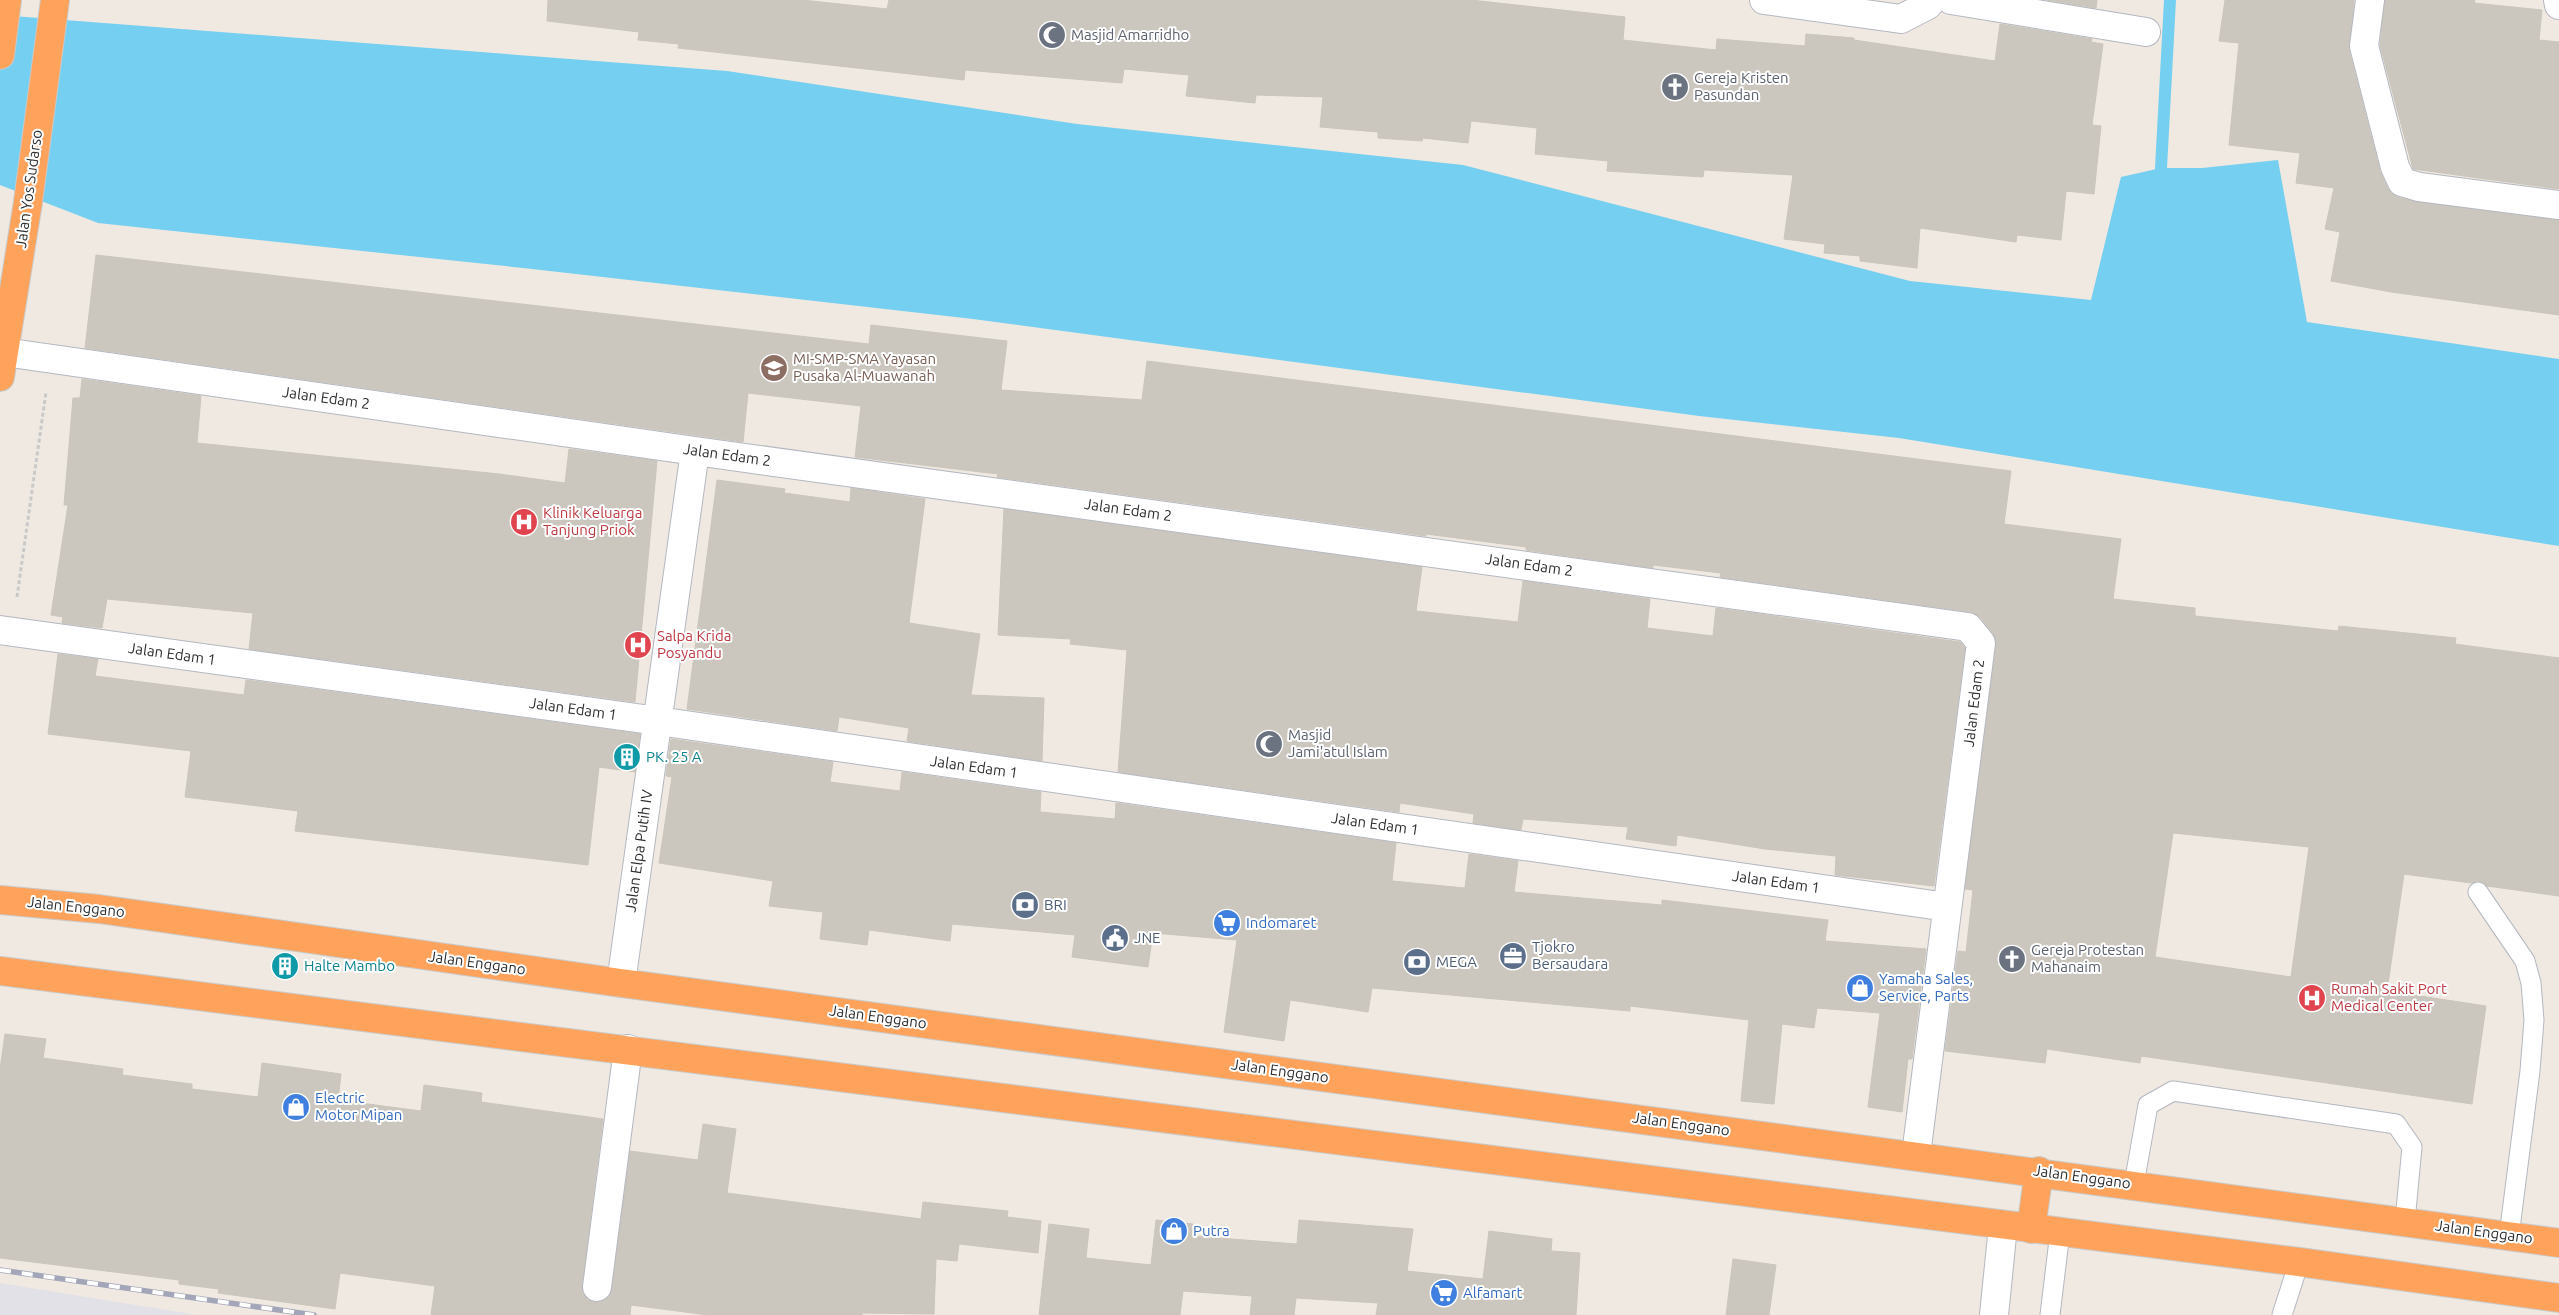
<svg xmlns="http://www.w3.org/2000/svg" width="2559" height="1315" font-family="Ubuntu,sans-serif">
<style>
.industrial{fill:#e3e1e8}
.water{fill:#75cff0}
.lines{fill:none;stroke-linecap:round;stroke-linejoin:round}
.stream{stroke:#75cff0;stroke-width:12}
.building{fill:#cbc7bf;stroke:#cbc5ba;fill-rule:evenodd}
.lane-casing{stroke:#b4b7c1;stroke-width:21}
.street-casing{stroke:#b4b7c1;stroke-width:30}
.highway-casing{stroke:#c9c9c9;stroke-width:30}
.path{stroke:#c9c9c9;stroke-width:3;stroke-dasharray:4 2.5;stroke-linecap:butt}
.lane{stroke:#fff;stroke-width:19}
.street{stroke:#fff;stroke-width:28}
.highway{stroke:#ffa35c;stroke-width:28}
.rail-casing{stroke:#a3a6b8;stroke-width:5.5}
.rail{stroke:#fff;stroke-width:4;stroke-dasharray:11;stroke-linecap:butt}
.labels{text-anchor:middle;stroke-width:4;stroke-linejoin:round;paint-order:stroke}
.worship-label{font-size:15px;fill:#5b616d;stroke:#fff;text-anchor:start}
.street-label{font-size:15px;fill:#2e2e2e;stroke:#fff}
.education-label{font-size:15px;fill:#785e54;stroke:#fff;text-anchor:start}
.health-label{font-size:15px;fill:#be3a42;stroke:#fff;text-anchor:start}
.culture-label{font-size:15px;fill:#0d838f;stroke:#fff;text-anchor:start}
.service-label{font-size:15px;fill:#4e5e75;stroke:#fff;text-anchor:start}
.shop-label{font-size:15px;fill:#366cbe;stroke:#fff;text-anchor:start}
</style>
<rect width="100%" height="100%" fill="#efe9e1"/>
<path class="industrial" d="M0,1283L197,1315H0Z"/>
<path class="water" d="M0,15L727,71L1077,124L1463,165L1910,281L2091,300L2121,177L2161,168H2202L2278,160L2307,322L2559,359V546L1899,438L1699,416L973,319L523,268L98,223L0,185Z"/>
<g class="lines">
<path class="stream" d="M2161,168L2170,0"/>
</g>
<path class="building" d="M548,0H802L887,9L889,0H1471L1625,17L1623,40L1716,50L1717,39L1805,46L1806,34L1854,38V40L1995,61L2000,24L2092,39L2091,42L2103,44L2092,125L2101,126L2094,194L2066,191L2061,240L2017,235L2016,242L1920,228L1917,268L1860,261V256L1824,253L1825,244L1784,239L1793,175L1704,170L1703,177L1607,171L1608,161L1535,154L1537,128L1471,121L1468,143L1423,138L1422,141L1378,138V132L1320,127L1323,97L1256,95L1255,103L1186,96L1189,75L1124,69L1122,83L965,70L964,80L678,48L679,44L638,40L639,32L547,21Z
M2047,0H2097L2096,8Z
M2225,0H2354L2349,50L2380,171L2388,189L2397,197L2417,202L2559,220V315L2391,292L2331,281L2340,232L2325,229L2334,188L2296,183L2300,153L2229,145L2239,43L2219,41Z
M2385,0H2475L2474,3L2542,10L2539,40L2559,42V189L2413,169L2380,45Z
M96,255L869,344L871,325L1007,341L1001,390L1142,400L1147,361L2011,471L2004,524L2121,539L2113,599L2195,608V616L2338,631L2339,626L2456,638L2455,644L2559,658V896L2487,886L2478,881L2471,883L2404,874L2387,991L2486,1006L2472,1104L2141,1056L2140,1063L2047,1049L2045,1063L1945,1051L1958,951L1966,952L1973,890L1965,889L1996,645L1993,633L1980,617L1971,612L1720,577L1721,573L1653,565V568L1526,550V547L1426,534V536L997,477L998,474L855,457L861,406L748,393L743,442L85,348ZM2173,833L2309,847L2291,977L2155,957Z
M82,379L201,396L197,443L499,474L565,483L569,449L657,461L635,702L249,649L253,613L107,599L102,628L62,623L63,617L51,615L68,505H64L73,398H80Z
M717,480L785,489L784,493L850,502L851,488L925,499L909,623L980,634L971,695L1044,698L1042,761L907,741L909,728L839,717L837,731L687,709Z
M1004,509L1422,567L1416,611L1518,622L1523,581L1650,599L1647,628L1713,636L1716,608L1960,642L1965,648L1934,886L1835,875L1836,856L1765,849L1677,835L1676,846L1626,839L1628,827L1523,819L1521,830L1473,823L1474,814L1400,803L1399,812L1118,772L1127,650L1070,644L1071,639L998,635Z
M58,654L98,659L95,676L244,695L246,680L640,734L635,772L599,767L588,865L295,831L298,811L185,797L191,751L48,734Z
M671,739L833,762L830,782L900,791L902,772L1041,792L1040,812L1115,819L1116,803L1396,843L1392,881L1465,888L1469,854L1518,861L1514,892L1662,905V900L1828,920L1825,941L1926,949L1912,1059H1908L1902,1112L1868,1107L1880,1013L1817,1008L1814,1028L1782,1024L1774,1104L1741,1101L1749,1020L1630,1006V1011L1372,988L1368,1012L1290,1000L1284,1041L1224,1032L1237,940L1153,933L1148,967L1072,957L1075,935L952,924L950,941L869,930L867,945L820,939L823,912L769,906L773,881L659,863L672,777L666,776Z
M5,1034L46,1039L43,1058L123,1069L122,1075L192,1084V1089L258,1097L262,1063L341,1074L338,1100L421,1111L424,1085L482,1093L481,1102L603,1119L582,1285L583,1293L588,1300L595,1302L603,1301L610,1296L612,1289L630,1151L698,1160L703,1124L736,1129L727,1193L921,1219L923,1202L1008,1211L1007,1217L1041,1221L1038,1253L959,1244L957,1261L936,1259L934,1314L862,1313V1315H708L631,1305L630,1315H431L435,1286L340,1273L335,1309L218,1293L219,1289L179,1284V1280L0,1258V1069Z
M1156,1220L1193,1224L1192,1236L1297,1244L1299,1220L1413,1229L1407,1271L1483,1279L1489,1231L1552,1239L1551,1251L1580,1253L1576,1315H1376L1378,1303L1296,1298L1294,1315H1250L1252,1296L1183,1291L1180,1315H1039L1049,1224L1089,1229L1086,1258L1151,1265Z
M1733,1259L1776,1265L1769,1315H1726Z"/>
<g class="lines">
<g class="lane-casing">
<path id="lane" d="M2478,892L2525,961L2531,983L2534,1020L2530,1071L2509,1236
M2134,1184L2148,1105L2173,1091L2396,1124L2412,1147L2405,1221
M2050,1315L2060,1232
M2282,1315L2299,1262"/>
</g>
<g class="street-casing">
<path id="street" d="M1764,0L1901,19L1928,5L1932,0
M1951,0L2146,32
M2370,0L2364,46L2395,167L2402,182L2419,187L2559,205
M2558,0L2559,5
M4,352L695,451L1968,627L1981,643L1916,1155
M0,630L658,721L1947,907
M621,983L695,451
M597,1287L628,1049
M1994,1315L2003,1226"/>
</g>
<g class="highway-casing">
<path id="highway" d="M0,55L7,0
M0,377L28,202L55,0
M0,900L99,909L621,983L2559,1243
M0,971L2299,1262L2559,1298
M2031,1229L2039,1171"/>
</g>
<path class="path" d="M17,597L46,392"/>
<use href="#lane" class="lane"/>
<use href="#street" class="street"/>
<use href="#highway" class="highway"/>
<g class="rail-casing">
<path id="rail" d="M0,1270L314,1315"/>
</g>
<use href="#rail" class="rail"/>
</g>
<defs>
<g id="mosque-disc" transform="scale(1.4375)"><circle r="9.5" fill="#6b7280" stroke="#fff"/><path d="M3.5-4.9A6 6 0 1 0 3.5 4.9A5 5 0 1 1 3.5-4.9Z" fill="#fff"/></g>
<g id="church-disc" transform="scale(1.4375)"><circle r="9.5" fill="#6b7280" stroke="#fff"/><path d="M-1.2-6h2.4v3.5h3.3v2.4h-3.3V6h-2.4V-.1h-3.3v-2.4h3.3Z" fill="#fff"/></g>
<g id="school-disc" transform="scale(1.4375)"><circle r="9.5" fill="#8d6e63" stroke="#fff"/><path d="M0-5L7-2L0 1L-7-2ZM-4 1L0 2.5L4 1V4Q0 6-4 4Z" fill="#fff"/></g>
<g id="hospital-disc" transform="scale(1.4375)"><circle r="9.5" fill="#e0444e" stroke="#fff"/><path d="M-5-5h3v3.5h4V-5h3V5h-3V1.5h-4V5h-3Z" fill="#fff"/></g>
<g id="building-disc" transform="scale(1.4375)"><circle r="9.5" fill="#0f9aa8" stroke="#fff"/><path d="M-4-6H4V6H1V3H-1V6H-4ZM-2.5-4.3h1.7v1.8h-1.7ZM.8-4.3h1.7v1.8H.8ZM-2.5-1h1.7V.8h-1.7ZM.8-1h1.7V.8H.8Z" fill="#fff"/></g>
<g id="bank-disc" transform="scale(1.4375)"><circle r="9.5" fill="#5c6f8a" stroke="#fff"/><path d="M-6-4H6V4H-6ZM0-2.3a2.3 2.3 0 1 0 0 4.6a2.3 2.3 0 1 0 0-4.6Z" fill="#fff"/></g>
<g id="supermarket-disc" transform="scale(1.4375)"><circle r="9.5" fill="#3f7fe0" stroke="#fff"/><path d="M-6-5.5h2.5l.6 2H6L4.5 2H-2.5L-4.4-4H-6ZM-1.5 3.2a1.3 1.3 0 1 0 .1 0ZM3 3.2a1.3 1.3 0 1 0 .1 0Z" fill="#fff"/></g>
<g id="civic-disc" transform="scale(1.4375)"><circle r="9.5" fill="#5c6f8a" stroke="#fff"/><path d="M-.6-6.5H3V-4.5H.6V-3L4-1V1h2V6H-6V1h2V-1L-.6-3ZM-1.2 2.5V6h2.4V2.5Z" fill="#fff"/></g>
<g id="office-disc" transform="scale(1.4375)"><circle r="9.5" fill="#5c6f8a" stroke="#fff"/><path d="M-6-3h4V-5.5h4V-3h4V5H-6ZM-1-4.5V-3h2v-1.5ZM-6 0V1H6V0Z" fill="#fff"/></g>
<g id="shop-disc" transform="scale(1.4375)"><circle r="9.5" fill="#3f7fe0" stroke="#fff"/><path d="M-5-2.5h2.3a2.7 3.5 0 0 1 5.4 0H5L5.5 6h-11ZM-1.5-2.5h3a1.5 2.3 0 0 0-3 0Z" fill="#fff"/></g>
</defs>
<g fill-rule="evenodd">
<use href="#mosque-disc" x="1052" y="35"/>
<use href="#church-disc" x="1675" y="87"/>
<use href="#school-disc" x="774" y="368"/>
<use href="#hospital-disc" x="524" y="522"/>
<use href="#hospital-disc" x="638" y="645"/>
<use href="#mosque-disc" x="1269" y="744"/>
<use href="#building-disc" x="627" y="757"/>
<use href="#bank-disc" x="1025" y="905"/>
<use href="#supermarket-disc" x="1227" y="923"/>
<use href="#civic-disc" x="1115" y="938"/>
<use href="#office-disc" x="1513" y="956"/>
<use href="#church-disc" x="2012" y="959"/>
<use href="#bank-disc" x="1417" y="962"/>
<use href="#building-disc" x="285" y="966"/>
<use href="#shop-disc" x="1860" y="988"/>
<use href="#hospital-disc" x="2312" y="998"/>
<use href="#shop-disc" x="296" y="1107"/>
<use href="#shop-disc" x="1174" y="1231"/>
<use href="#supermarket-disc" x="1444" y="1293"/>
</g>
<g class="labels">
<g class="worship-label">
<text x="1071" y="40">Masjid Amarridho</text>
<text x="1694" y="83">Gereja Kristen<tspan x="1694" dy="17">Pasundan</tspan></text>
<text x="1288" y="740">Masjid<tspan x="1288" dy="17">Jami'atul Islam</tspan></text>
<text x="2031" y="955">Gereja Protestan<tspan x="2031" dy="17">Mahanaim</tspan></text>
</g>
<g class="street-label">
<text transform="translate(29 189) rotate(-82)" y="5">Jalan Yos Sudarso</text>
<text transform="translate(326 398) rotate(8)" y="5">Jalan Edam 2</text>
<text transform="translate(727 455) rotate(8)" y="5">Jalan Edam 2</text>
<text transform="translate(1128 510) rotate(8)" y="5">Jalan Edam 2</text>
<text transform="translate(1529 565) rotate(8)" y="5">Jalan Edam 2</text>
<text transform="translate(172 654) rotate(8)" y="5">Jalan Edam 1</text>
<text transform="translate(1974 703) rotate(-83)" y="5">Jalan Edam 2</text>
<text transform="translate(573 709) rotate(8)" y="5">Jalan Edam 1</text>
<text transform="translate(974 767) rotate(8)" y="5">Jalan Edam 1</text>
<text transform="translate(1375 824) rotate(8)" y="5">Jalan Edam 1</text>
<text transform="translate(639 851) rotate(-82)" y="5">Jalan Elpa Putih IV</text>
<text transform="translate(1776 882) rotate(8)" y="5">Jalan Edam 1</text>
<text transform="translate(76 907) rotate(6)" y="5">Jalan Enggano</text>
<text transform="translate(477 963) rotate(8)" y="5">Jalan Enggano</text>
<text transform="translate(878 1017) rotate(8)" y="5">Jalan Enggano</text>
<text transform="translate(1280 1071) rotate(8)" y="5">Jalan Enggano</text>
<text transform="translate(1681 1124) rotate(8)" y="5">Jalan Enggano</text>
<text transform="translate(2082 1177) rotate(8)" y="5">Jalan Enggano</text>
<text transform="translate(2484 1232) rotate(8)" y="5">Jalan Enggano</text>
</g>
<g class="education-label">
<text x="793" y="364">MI-SMP-SMA Yayasan<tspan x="793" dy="17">Pusaka Al-Muawanah</tspan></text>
</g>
<g class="health-label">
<text x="543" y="518">Klinik Keluarga<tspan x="543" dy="17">Tanjung Priok</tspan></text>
<text x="657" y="641">Salpa Krida<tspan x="657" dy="17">Posyandu</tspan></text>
<text x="2331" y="994">Rumah Sakit Port<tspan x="2331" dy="17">Medical Center</tspan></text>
</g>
<g class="culture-label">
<text x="646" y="762">PK. 25 A</text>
<text x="304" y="971">Halte Mambo</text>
</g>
<g class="service-label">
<text x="1044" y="910">BRI</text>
<text x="1134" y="943">JNE</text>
<text x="1532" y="952">Tjokro<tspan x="1532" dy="17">Bersaudara</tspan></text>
<text x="1436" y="967">MEGA</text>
</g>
<g class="shop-label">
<text x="1246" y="928">Indomaret</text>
<text x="1879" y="984">Yamaha Sales,<tspan x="1879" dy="17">Service, Parts</tspan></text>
<text x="315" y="1103">Electric<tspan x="315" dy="17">Motor Mipan</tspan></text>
<text x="1193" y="1236">Putra</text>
<text x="1463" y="1298">Alfamart</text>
</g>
</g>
</svg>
